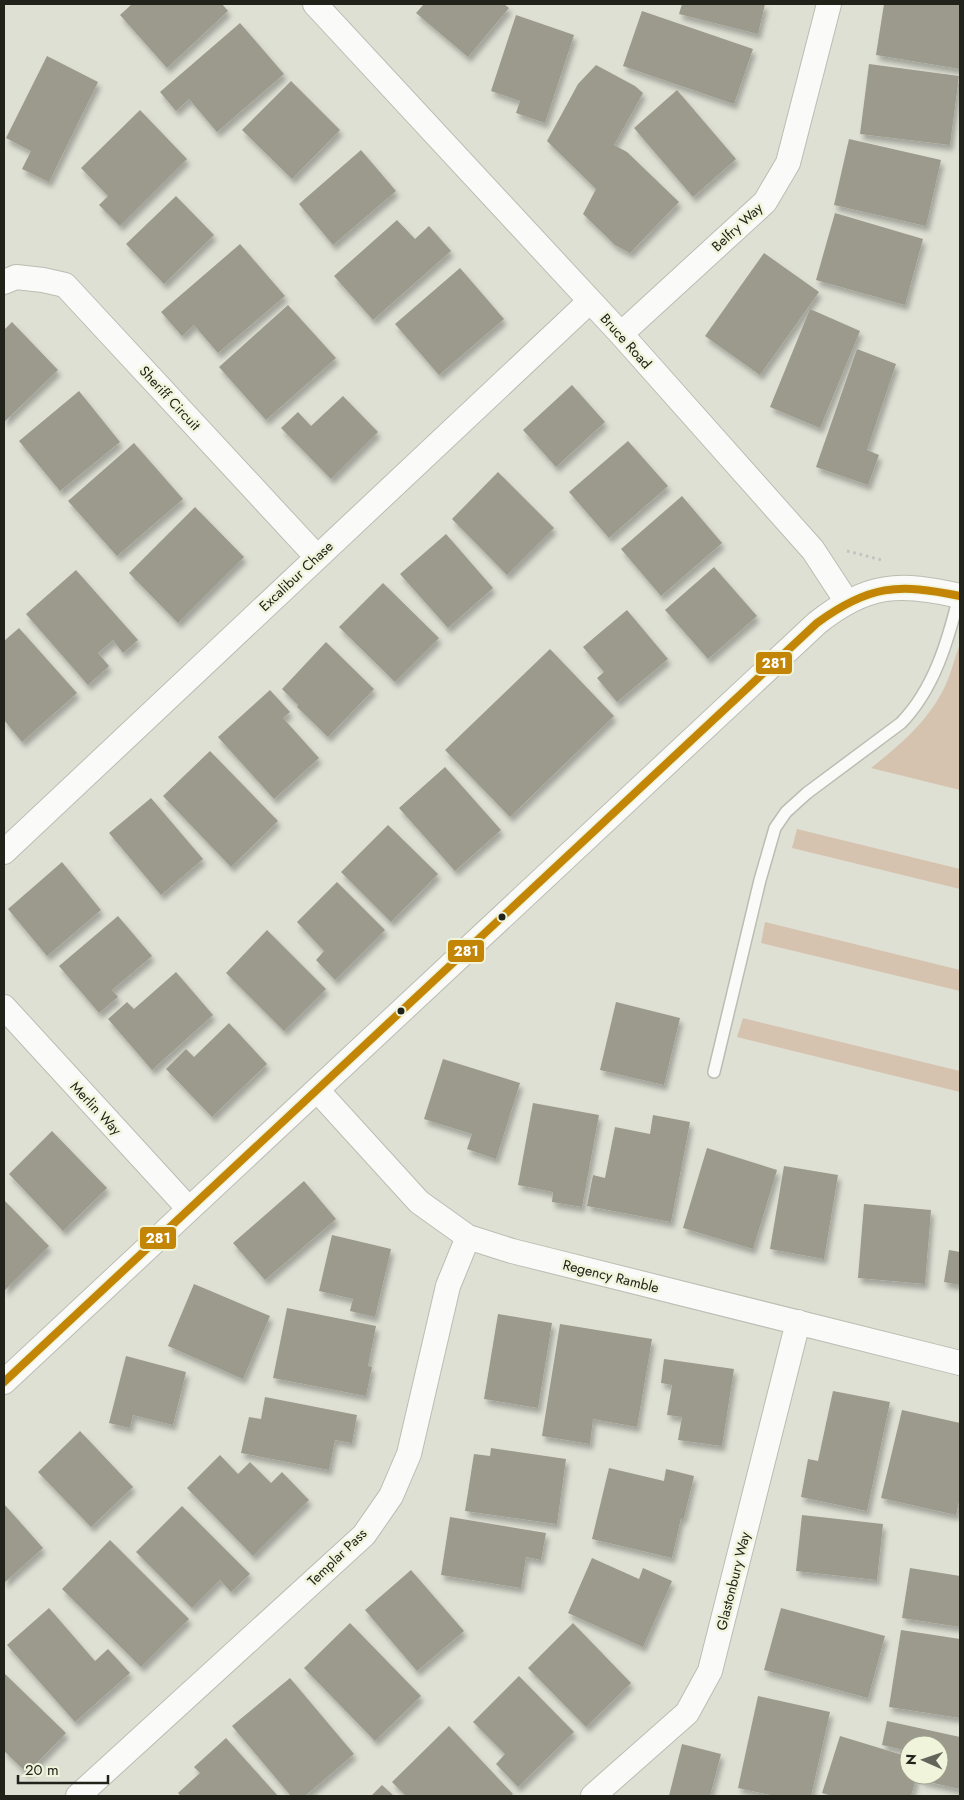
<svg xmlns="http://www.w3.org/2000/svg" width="964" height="1800" font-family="Jost,sans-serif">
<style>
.green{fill:#d6c3af}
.building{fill:#9c9a8c;filter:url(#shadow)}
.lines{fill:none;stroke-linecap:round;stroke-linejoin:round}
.lane-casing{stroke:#bbbdb2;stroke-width:14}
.street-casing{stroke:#bbbdb2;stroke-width:26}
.path{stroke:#c2c2bf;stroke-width:3;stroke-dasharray:2.5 4;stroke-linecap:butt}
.lane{stroke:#fafaf9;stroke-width:11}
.street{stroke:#fafaf9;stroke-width:24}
.bus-1-casing{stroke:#eff4db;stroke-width:11}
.bus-1{stroke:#c28506;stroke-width:8}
.bus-dot{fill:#212219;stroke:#eff4db;stroke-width:2}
.labels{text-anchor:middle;stroke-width:5;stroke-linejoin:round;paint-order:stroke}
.street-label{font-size:14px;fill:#212219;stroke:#eff4db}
.line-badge{stroke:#eff4db;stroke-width:2}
.badge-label{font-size:14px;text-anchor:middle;font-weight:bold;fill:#fff}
</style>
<defs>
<filter id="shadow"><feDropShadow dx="3" dy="5.5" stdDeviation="2.5" flood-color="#0004"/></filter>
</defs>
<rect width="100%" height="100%" fill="#dee0d4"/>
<path class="green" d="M960,644V790L871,768C902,743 929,721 946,684C952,671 955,656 960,644Z
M797,829L960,869V889L792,848Z
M765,922L960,970V991L761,943Z
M743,1018L960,1071V1092L737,1037Z"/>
<path class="building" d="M132,4H222L228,11L167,68L120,15Z
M424,4H504L509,8L468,57L416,13Z
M682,4H765L758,34L679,14Z
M884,4H960V69L876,55Z
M642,11L753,49L734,104L623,66Z
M516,15L574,35L545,123L516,113L520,101L491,91Z
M240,23L284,74L217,132L189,99L176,111L160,92Z
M47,56L98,82L49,182L22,169L31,151L6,138Z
M869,64L959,76L950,145L860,134Z
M596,65L635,86L643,93L614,145L627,152L679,202L630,253L615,245L583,214L596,189L547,141L578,84Z
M291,81L340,130L292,179L242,130Z
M677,90L736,159L693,197L634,128Z
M140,110L187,159L120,226L99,205L108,196L81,168Z
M849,139L941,160L926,226L834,205Z
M361,150L396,191L333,245L299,204Z
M176,196L214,235L164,284L126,244Z
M835,213L923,239L905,305L816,280Z
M397,220L415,239L429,226L451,251L373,320L334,276Z
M240,244L285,296L218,353L194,325L182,336L161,312Z
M764,253L819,292L760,375L705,336Z
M460,268L504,319L439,375L395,324Z
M288,305L336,358L266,420L219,367Z
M810,309L860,331L820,428L770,407Z
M12,322L58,370L4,422V330Z
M857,349L896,364L867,450L879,455L868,485L816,467Z
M572,385L605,422L556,467L523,430Z
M79,391L120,442L60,491L19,441Z
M343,396L378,432L331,479L281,428L298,412L311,426Z
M628,441L668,486L609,538L569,492Z
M134,443L183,499L117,556L68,501Z
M498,472L554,528L507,575L452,519Z
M682,496L722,543L661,596L621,549Z
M195,507L244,557L178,623L129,573Z
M446,534L493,588L448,628L400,574Z
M714,567L757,616L708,659L665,610Z
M76,570L138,640L123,653L113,640L98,653L109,666L88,685L26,614Z
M383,583L439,638L395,682L339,627Z
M627,610L668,659L617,702L597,678L604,672L583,647Z
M19,628L77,693L22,742L4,720V641Z
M326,642L374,689L328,737L297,707L298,705L282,689Z
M550,649L614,716L510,817L445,750Z
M270,690L290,712L283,718L319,758L274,799L218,737Z
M210,751L278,821L231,867L163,796Z
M445,767L501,830L455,871L399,808Z
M151,798L203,859L161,895L109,833Z
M388,825L438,874L391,922L341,872Z
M62,862L101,910L47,956L8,909Z
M337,882L385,930L335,980L316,960L324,951L297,922Z
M118,916L152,956L112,990L118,997L99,1013L59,966Z
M267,930L326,989L284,1031L226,973Z
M176,972L213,1015L152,1070L108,1019L127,1002L134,1009Z
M616,1002L680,1018L664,1085L600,1070Z
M229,1023L267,1064L212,1117L166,1069L186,1049L194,1057Z
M443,1059L520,1083L496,1159L467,1149L472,1134L424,1119Z
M533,1103L599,1115L582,1207L552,1202L553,1192L518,1185Z
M653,1115L690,1122L671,1222L587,1206L593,1175L605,1178L615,1127L650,1134Z
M52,1131L107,1188L63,1231L9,1174Z
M707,1148L777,1170L753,1249L683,1228Z
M784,1166L838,1175L824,1259L770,1249Z
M304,1181L336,1219L265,1280L233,1243Z
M4,1200L49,1246L4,1291Z
M864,1204L931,1210L925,1284L858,1278Z
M332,1235L391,1249L375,1317L350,1311L353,1299L319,1291Z
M949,1250L960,1252V1285L944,1282Z
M194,1284L270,1316L243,1379L168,1346Z
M287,1308L376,1326L368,1366L372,1367L366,1396L273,1378Z
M498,1314L552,1323L538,1408L484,1399Z
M560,1324L652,1339L637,1427L593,1419L590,1444L542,1436Z
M126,1356L186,1372L173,1425L133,1415L130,1428L109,1423Z
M664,1359L734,1369L722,1446L678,1440L682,1417L667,1415L672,1385L661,1383Z
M833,1391L890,1402L867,1511L801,1497L808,1459L818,1461Z
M265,1397L357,1415L352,1443L335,1440L329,1470L241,1453L249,1417L261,1419Z
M902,1410L960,1423V1497L956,1515L881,1498Z
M80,1431L133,1487L91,1527L38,1472Z
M491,1448L566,1459L557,1524L465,1511L474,1454L490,1456Z
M220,1455L238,1474L250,1462L271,1483L282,1472L309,1500L253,1556L187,1488Z
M609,1468L664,1481L666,1469L694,1476L684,1518H681L672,1558L592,1539Z
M4,1504L43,1548L4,1583Z
M182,1506L250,1574L231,1592L220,1580L192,1608L136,1552Z
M802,1515L883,1524L877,1580L796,1571Z
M450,1517L546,1533L541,1560L526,1557L521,1588L441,1575Z
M110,1540L189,1619L141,1667L62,1589Z
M592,1558L639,1579L643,1568L672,1581L643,1647L568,1613Z
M910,1568L960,1576V1627L902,1618Z
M411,1570L464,1631L417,1671L365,1610Z
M49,1608L95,1661L108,1649L130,1673L75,1722L7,1645Z
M781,1608L885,1636L868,1698L764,1670Z
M350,1623L421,1696L375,1741L304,1668Z
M573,1623L631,1683L586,1727L528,1668Z
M901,1630L960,1639V1718L889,1707Z
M4,1673L66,1733L27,1773L4,1751Z
M519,1676L574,1732L518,1787L496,1764L505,1754L473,1722Z
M290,1678L354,1754L305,1796H291L232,1726Z
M758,1696L830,1712L811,1796H775L738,1788Z
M887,1721L960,1737V1789L920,1780L921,1775H939V1745H909V1751L882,1745Z
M449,1726L513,1794L510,1796H406L392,1782Z
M840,1736L909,1757V1775H917L911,1796H833L822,1793Z
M226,1738L278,1796H181L178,1793L200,1773L194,1767Z
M682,1744L721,1754L710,1796H669Z
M382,1785L394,1796H371Z"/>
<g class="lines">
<g class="lane-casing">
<path id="lane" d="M714,1072L760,880L775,828L786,812L807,793L901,723C934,689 948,641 959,596"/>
</g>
<g class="street-casing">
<path id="street" d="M315,4L621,334L813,550L847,602
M4,282L16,277L43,280L65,285L317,557
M621,334L765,202L788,163L829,4
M4,852L590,301
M4,1007L189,1209
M317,1090L419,1202L468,1237L512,1251L960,1363
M4,1382L817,623C867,583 900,582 960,596
M78,1796L364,1535L391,1496L409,1454L448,1286L468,1237
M593,1796L687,1713L710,1671L798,1322"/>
</g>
<path class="path" d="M847,551L882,560"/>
<use href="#lane" class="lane"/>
<use href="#street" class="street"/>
<g class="bus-1-casing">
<path id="bus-1" d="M4,1382L817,623C869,585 898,583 960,596"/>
</g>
<use href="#bus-1" class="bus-1"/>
</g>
<g class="bus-dot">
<circle cx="502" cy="917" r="4.5"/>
<circle cx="401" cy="1011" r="4.5"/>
</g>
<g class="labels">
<g class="street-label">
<text transform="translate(737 227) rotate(-43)" y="5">Belfry Way</text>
<text transform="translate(626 341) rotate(48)" y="5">Bruce Road</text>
<text transform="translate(170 398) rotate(47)" y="5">Sheriff Circuit</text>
<text transform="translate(296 576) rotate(-43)" y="5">Excalibur Chase</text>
<text transform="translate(96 1108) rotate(47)" y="5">Merlin Way</text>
<text transform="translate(611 1276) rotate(14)" y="5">Regency Ramble</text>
<text transform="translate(337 1557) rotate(-44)" y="5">Templar Pass</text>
<text transform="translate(733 1581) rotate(-76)" y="5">Glastonbury Way</text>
</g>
</g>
<g class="line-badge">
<rect x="755" y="651" width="38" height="24" rx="5" fill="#c28506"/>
<rect x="447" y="939" width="38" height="24" rx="5" fill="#c28506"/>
<rect x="139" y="1226" width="38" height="24" rx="5" fill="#c28506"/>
</g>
<g class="badge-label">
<text x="774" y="668">281</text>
<text x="466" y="956">281</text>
<text x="158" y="1243">281</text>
</g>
<rect width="964" height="1800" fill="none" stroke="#212219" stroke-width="10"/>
<g transform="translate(924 1760) rotate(272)"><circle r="24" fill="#eff4db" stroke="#9da08d"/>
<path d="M0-4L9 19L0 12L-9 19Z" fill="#63645a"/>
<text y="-8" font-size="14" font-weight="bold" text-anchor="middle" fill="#212219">N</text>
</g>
<path d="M18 1775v8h90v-8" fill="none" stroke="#212219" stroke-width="2.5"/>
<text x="25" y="1775" font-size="15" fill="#212219" stroke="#eff4db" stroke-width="4" paint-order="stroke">20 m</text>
</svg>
